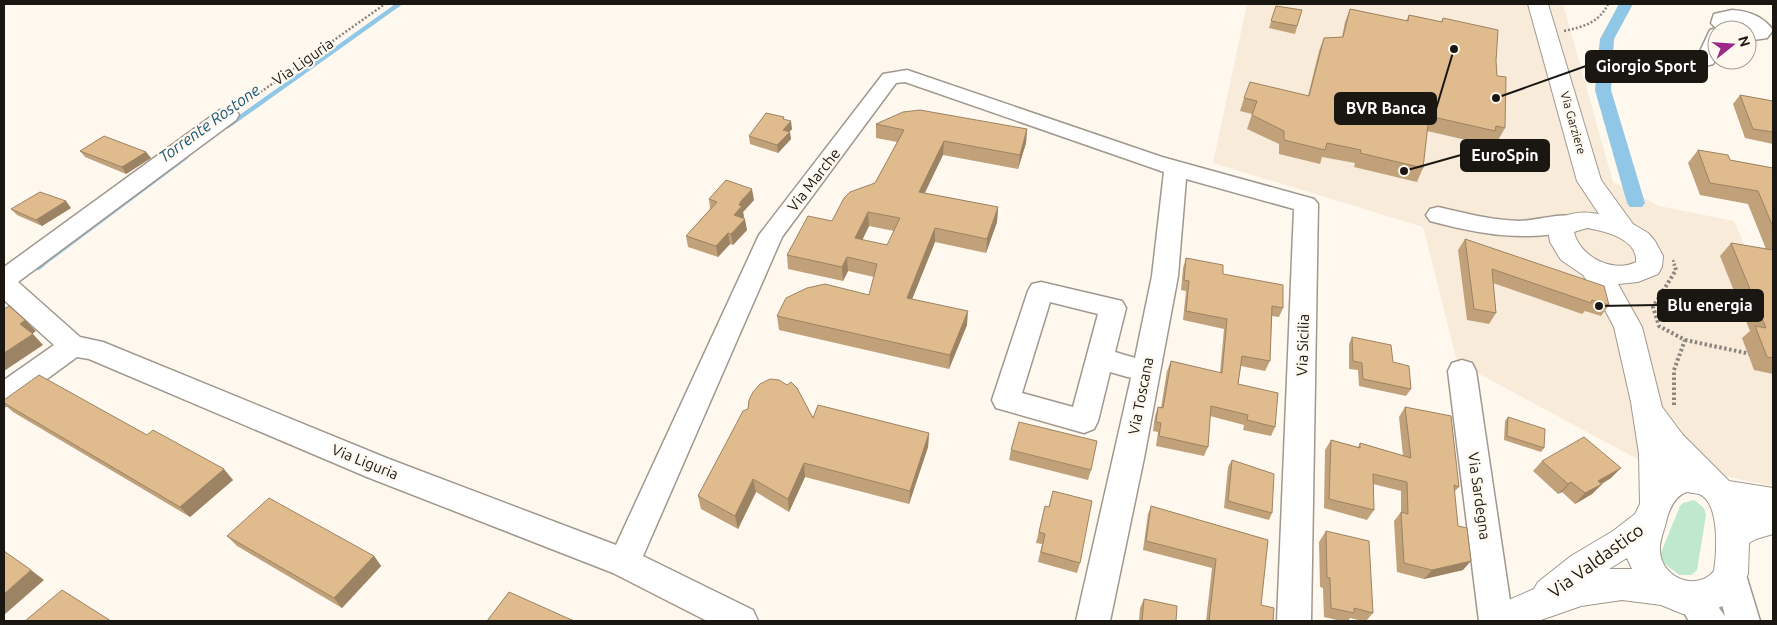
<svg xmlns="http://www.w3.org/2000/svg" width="1777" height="625" font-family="Ubuntu,sans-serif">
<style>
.built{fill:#f9ebda}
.green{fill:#c0e8ce}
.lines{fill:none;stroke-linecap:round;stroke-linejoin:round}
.stream-far1{stroke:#90c6e6;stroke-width:4.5}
.stream{stroke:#90c6e6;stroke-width:6}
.canal{fill:#90c6e6;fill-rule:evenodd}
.minor-casing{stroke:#a0988e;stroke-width:3}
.major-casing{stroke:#a0988e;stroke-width:2}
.path-far1{stroke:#89847d;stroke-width:2.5;stroke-dasharray:2 2;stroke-linecap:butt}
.path{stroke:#89847d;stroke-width:4;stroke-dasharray:2.5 2.5;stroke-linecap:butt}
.minor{fill:#fff;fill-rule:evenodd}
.major{fill:#fff;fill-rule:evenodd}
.wall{fill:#c0a17a;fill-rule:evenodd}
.shaded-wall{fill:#9c8363}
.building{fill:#dfbb8e;stroke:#9c8363;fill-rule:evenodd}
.labels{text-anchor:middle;stroke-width:4.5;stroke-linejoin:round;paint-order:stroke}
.far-street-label{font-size:12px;fill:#1a1713;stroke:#fff8ef}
.street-label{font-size:15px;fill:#1a1713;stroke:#fff8ef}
.water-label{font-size:16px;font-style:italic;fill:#165878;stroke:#fff8ef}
.near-street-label{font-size:18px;fill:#1a1713;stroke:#fff8ef}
.leader{fill:none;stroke:#1a1713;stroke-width:2}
.callout-dot{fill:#1a1713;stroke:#fff8ef;stroke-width:2}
.callout{fill:#1a1713;stroke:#1a1713;stroke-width:2}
.callout-label{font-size:16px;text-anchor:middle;font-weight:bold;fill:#fff}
</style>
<rect width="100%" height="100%" fill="#fff8ef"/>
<path class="built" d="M1247,4H1563L1613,182L1659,206L1734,221L1749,255L1773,260V486L1637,459L1457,362L1423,227L1213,163Z"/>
<path class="green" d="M1694,500L1704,508L1706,515L1697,570L1691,575H1679L1661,561L1660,555L1680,506L1683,503Z"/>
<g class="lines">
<path class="stream-far1" d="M228,126L399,4
M40,266L186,157"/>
<path class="stream" d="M38,267L42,264"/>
<path class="canal" d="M1619,4H1633L1614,39L1611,90L1645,203L1642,207H1630L1627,203L1595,90L1600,39Z"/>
<g class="minor-casing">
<path id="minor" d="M1732,10C1748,11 1763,16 1773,30L1767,38L1747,41V30H1744L1751,29L1743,23L1731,21L1741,30H1717V57L1713,64L1706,66L1699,64L1696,60L1710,30L1716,28L1711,23L1714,14Z
M907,70L1162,157L1314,199L1318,204L1311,621H1277L1294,209L1186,179L1178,276L1144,458L1110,621H1076L1131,378L1110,372L1098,421L1094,429L1084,433L996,408L992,400L1028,291L1032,284L1041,282L1122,301L1126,308L1115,352L1135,358L1152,276L1164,172L905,82L896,83L782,237L643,556L753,610L758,621H707L613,573L367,477L89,359L77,357L14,403L4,406V380L54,345L4,300V267L220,110L228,109L236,110L239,115L236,120L18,282L80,337L103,342L389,459L616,545L759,235L883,74ZM1050,302L1098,314L1073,407L1022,393Z
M1438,207C1464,213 1491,220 1519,221C1537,221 1559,212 1576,217L1580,223L1576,229C1527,243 1479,234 1430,221L1426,215L1430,209Z
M1462,360L1472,363L1476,371L1513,621H1479L1448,371L1452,363Z
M1731,561L1743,565L1760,621H1689L1676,600L1681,589L1693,584L1705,589L1725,616L1715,576L1719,565Z"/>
</g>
<g class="major-casing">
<path id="major" d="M1528,4H1548L1601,180L1633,224L1648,233L1655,241L1663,256L1662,267L1658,274L1638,282L1618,284L1642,327L1662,407L1683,435L1729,481L1773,488V534L1756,539L1749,543L1748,574L1740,592L1728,604L1707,612L1683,614L1661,605L1622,600L1581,606L1538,621H1483L1488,609L1534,589L1538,582L1571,556L1613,531L1635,514L1640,504L1639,454L1631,402L1614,327L1598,297L1583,275L1561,260L1550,242L1548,230C1559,213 1580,210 1599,214L1577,181ZM1587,228C1605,231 1638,239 1636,262C1613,274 1579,256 1574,232ZM1687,492C1691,493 1695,493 1699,494C1720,502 1717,552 1714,571C1697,592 1662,578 1660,552C1659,540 1664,532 1666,522C1669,510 1674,496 1687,492ZM1627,558L1632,569H1609Z"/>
</g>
<path class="path-far1" d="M1564,31C1583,27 1599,23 1608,4
M241,106L385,4
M1495,158V168
M1673,260L1675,266"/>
<path class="path" d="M1685,340L1751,354
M1674,405V370L1685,340L1659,326L1653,307L1676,270L1674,264"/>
<use href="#minor" class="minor"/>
<use href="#major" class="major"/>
</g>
<path class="wall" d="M1276,6L1302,10L1295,34L1269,28Z
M1350,9L1406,21L1409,15L1441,22L1443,18L1496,61L1497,76L1505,128L1497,142L1490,140L1488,145L1427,131L1423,168L1417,182L1354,167L1355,163L1322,157L1320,164L1279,154V144L1247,129L1252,114L1240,111L1244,98L1308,96L1319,51L1324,38L1342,37L1345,22Z
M1740,95L1773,101V144L1745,138L1733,104Z
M784,120L792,129L789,132L791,139L778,153L750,144L749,136Z
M876,124L1027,129L1026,143L1018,169L943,155L925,193L998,207L997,222L986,253L935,242L912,299L967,325L949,369L779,330L777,316L869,295L874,277L848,271L843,281L788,269L787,255L832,221L875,183L897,142L876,138ZM869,226L894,231L887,245L862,240Z
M1698,150L1730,160L1773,168V374L1754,370L1742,338L1750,331L1720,256L1731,243L1766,249L1748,204L1700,195L1688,163Z
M80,151L146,152L151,158L126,174L85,157Z
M709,199L754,200L743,212L744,217L743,218L747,230L733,245L730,244L718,257L688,247L686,236L710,209Z
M71,208L42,226L17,215L11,209Z
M1465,239L1609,305L1601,316L1585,311L1582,314L1493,283L1496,313L1489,324L1467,320L1458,250Z
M1186,258L1223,274L1283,308L1279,317L1272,316L1270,361L1265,371L1241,366L1238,384L1275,427L1271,436L1243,430L1244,425L1210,416L1208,447L1204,456L1156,446L1158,432L1153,431L1155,416L1158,407L1161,408L1167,371L1171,361L1220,373L1224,329L1183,320L1186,291L1181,290L1183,268Z
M1352,337L1393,362L1411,389L1406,396L1359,386L1358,370L1349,369V344Z
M4,400L147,435L233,480L190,517L13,412L4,404Z
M1405,407L1459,487L1454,492L1463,570L1424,579L1397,572L1394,521L1401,512V491L1373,484L1374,510L1367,520L1324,508L1325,450L1331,440L1358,447L1360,443L1403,456L1399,417Z
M748,409L929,433L928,447L909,504L805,477L789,512L756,492L738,529L701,509L698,496Z
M1508,417L1544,448L1541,452L1504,440L1505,421Z
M1011,450L1091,470L1088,480L1009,460Z
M1232,460L1272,513L1269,520L1224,508L1228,467Z
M1542,461L1611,478L1602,484L1592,494L1575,504L1562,492L1558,494L1533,471Z
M1045,506L1080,563L1077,573L1038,562L1042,544L1036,543Z
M1151,506L1268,540L1261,605L1273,621H1206L1212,568L1143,550L1148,514Z
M1326,531L1373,613L1366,621H1362L1350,618L1348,621H1341L1324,617L1323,588L1320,587L1319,542Z
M227,536L374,556L381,566L342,608L237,546Z
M1144,599L1176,621H1139L1140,608Z"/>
<path class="shaded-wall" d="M791,121L792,129L784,137L783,130Z
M1027,129L1026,143L1018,169L1020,155Z
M790,132L791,139L778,153L777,145Z
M944,141L943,155L918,206L919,192Z
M146,152L151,158L126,174L122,167Z
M752,189L754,200L743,212L744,217L736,226L734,215L741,201Z
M66,201L71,208L42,226L36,220Z
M998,207L997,222L986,253L987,239Z
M868,212L869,226L856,253L855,238Z
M745,219L747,230L733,245L731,234Z
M935,228V242L907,312V298Z
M728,233L730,244L718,257L716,246Z
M847,257L848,271L843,281L842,267Z
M968,311L967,325L949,369L950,355Z
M25,320L36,331L31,335L20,324Z
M33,334L43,345L4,371V353Z
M929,433L928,447L909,504L910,491Z
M804,463L805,477L789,512L788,499Z
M1621,468L1611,478L1588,491L1598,481Z
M224,469L233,480L190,517L180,507Z
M753,479L756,492L738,529L735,516Z
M1571,482L1562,492L1558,494L1568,484Z
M1602,484L1592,494L1575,504L1585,493Z
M374,556L381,566L342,608L334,598Z
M1471,561L1463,570L1424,579L1432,570Z
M31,570L44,580L4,615V594Z"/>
<path class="building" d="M1276,6L1302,10L1297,26L1271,21Z
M1350,9L1408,21L1409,15L1442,22L1443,18L1498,30L1496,61L1497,76L1506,77L1505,128L1496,126L1495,131L1429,116L1423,168L1360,153L1361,150L1327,143L1325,150L1284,140V131L1252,115L1257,101L1244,98L1250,82L1309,96L1324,38L1343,37Z
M1740,95L1773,101V132L1753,129Z
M920,110L1027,129L1020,155L944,141L919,192L998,207L987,239L935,228L907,298L968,311L950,355L777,316L786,298L807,288L825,284L869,295L877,264L847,257L842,267L787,255L808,216L832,221L844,198L850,192L875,183L904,130L876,124L903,112ZM868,212L900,218L887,245L855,238Z
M766,113L784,117L783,119L791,121L783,130L790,132L777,145L749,136Z
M104,136L146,152L122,167L80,151Z
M1698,150L1728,155L1730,160L1773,168V227L1758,191L1710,183Z
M726,180L752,189L741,201L739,205L742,206L734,215L745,219L731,234L728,233L716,246L686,236L717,202L709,199Z
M40,192L66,201L36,220L11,209Z
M1465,239L1604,286L1609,305L1592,300L1591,303L1492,269L1496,313L1474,309Z
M1731,243L1773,250V358L1767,357L1755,326L1766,328Z
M1186,258L1223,265V274L1283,285V308L1272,306L1270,361L1242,356L1238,384L1278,393L1275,427L1247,420L1248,415L1211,406L1208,447L1159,436L1161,423L1156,422L1158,407L1163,408L1171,361L1222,373L1227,319L1186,311L1189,281L1184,280Z
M9,306L25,320L20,324L33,334L4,353V309Z
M1352,337L1391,345L1393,362L1409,366L1411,389L1363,379L1362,363L1353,361Z
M39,375L147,435L153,430L224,469L180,507L4,403V400Z
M770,379L779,380L787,385L791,382L797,388L813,418L818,405L929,433L910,491L804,463L788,499L753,479L735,516L698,496L743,411L748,409L749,400L753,392L760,384Z
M1405,407L1451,416L1459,487L1454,485L1458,526L1467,528L1471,561L1432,570L1404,563L1401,512L1408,514L1407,482L1373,474L1374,510L1329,499L1331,440L1360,448V443L1411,458Z
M1508,417L1545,429L1544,448L1507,436Z
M1019,422L1097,441L1091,470L1011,450Z
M1584,437L1621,468L1598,481L1602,484L1585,493L1571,482L1568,484L1542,461Z
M1232,460L1274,474L1272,513L1228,501Z
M1053,491L1092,501L1080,563L1041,552L1045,534L1039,532L1045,506L1049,507Z
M269,498L374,556L334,598L227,536Z
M1151,506L1268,540L1261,605L1274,608L1273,621H1209L1216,559L1146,541Z
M1326,531L1369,541L1373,613L1354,608V613L1331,608L1330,578L1327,577Z
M4,551L31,570L4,594Z
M62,590L111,621H25Z
M509,592L574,621H487Z
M1144,599L1177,606L1176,621H1142Z"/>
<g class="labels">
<g class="far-street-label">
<text transform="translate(1573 123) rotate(74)" y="4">Via Garziere</text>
</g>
<g class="street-label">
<text transform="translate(303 62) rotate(-35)" y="5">Via Liguria</text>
<text transform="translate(814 180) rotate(-52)" y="5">Via Marche</text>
<text transform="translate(1303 345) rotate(-88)" y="5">Via Sicilia</text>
<text transform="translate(1141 396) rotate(-79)" y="5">Via Toscana</text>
<text transform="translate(365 462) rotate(22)" y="5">Via Liguria</text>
<text transform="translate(1479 496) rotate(82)" y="5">Via Sardegna</text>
</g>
<g class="water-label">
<text transform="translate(209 123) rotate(-36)" y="6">Torrente Rostone</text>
</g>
<g class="near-street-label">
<text transform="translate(1596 561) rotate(-36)" y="6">Via Valdastico</text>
</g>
</g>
<path class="leader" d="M1496 98L1586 66M1454 49L1436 109M1404 171L1461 155M1599 306L1658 305"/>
<g class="callout-dot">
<circle cx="1496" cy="98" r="5"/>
<circle cx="1454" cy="49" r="5"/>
<circle cx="1404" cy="171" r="5"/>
<circle cx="1599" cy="306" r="5"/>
</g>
<g class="callout">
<rect x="1586" y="51" width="121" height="31" rx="5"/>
<rect x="1335" y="93" width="101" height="31" rx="5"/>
<rect x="1461" y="140" width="88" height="31" rx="5"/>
<rect x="1658" y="290" width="105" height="31" rx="5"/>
</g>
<g class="callout-label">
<text x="1646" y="72">Giorgio Sport</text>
<text x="1386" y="114">BVR Banca</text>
<text x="1505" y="161">EuroSpin</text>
<text x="1710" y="311">Blu energia</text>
</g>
<rect width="1777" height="625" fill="none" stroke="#1a1713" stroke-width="10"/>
<g transform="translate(1732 45) rotate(73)"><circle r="24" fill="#fff8ef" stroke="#a39e97"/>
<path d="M0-4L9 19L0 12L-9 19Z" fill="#9a2987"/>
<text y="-8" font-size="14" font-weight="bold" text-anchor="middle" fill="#1a1713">N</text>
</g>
</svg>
